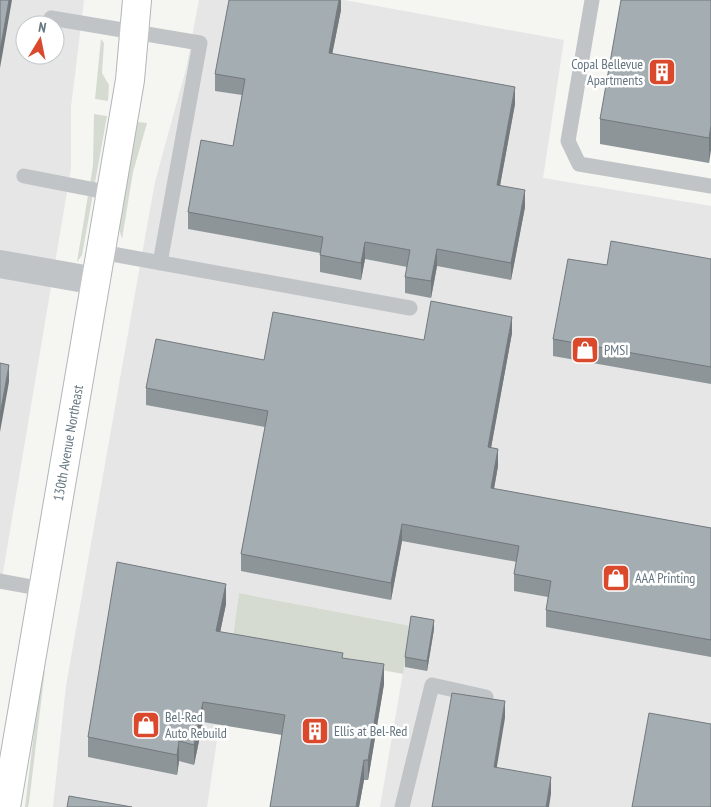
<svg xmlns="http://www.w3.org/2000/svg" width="711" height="807" font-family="'PT Sans Narrow',sans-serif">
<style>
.built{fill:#e5e6e5;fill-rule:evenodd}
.green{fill:#d6dbd2}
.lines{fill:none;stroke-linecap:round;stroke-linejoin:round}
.secondary-casing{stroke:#b0b6ba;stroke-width:30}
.lane{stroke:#c0c4c7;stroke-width:15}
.street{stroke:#c0c4c7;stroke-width:28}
.secondary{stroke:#fff;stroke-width:28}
.wall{fill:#8d9599}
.shaded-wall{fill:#73797d}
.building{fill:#a4adb2;stroke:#73797d}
.labels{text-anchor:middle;stroke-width:5;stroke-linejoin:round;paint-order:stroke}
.poi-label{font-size:14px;fill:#657681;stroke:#fff;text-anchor:start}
.street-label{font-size:14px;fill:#657681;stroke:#fff}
</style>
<rect width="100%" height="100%" fill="#f5f5f1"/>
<path class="built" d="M0,0H84L71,107V168L0,590ZM25,25H55V55H25Z
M199,0H344L564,40L543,178L711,206V807H380L411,626L239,593L207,807H53L66,686L136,288L155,182L186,69Z"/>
<path class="green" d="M101,39L104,43L102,73L109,85L108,101L95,99Z
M94,114L107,116L82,255L77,262L93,165Z
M137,122L147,123L133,172L122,239L119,228Z
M239,593L411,626L403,674L232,642Z
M45,669L29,803L28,807H25L40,682Z"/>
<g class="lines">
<g class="secondary-casing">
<path id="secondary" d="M6,807L130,80L137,0"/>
</g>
<path class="lane" d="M592,0L568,141L579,164L711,186
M51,18L200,43L160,263
M24,176L111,193
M101,252L410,308
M0,581L43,589
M402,807L432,685L486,697"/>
<path class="street" d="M0,264L96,281"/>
<use href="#secondary" class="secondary"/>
</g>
<path class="wall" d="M341,0V10L332,54L515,104L500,185L525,207L511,280L437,266L431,298L405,293V277L407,267L365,259L361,280L320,272V253L188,229V212L233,146L242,95L215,91V74Z
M711,0L709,163L600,144V119Z
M711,259V384L553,356V339Z
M512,333L491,448L498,466L494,489L711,528V657L546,627V610L548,597L514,591V574L517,562L402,541L391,600L241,571V554L265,427L146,405V388L264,360L424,340Z
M226,604L220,632L343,658L384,684L368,780H364L359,807H270L282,735L203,722L194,765L179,761L177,775L88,757V737Z
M434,629L427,671L405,667V657Z"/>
<path class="shaded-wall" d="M9,0H12L0,68V51Z
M339,0H341V10L329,70V53Z
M515,87V104L497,202V185Z
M711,125V150L709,163V138Z
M525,190V207L511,280V263Z
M365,242V259L361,280V263Z
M437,249V266L431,298V281Z
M512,317V333L488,464V447Z
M9,365V382L0,432V415Z
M498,449V466L491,505V488Z
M402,524V541L391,600V583Z
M226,584V604L216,652V631Z
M434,620V629L427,671V661Z
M384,664V684L368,780V760Z
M505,701V718L494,784V767Z
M203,702V722L194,765V745Z
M179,741V761L177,775V755Z
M364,760V780L359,807H356Z
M551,777V794L549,807H546Z"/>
<path class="building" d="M0,0H9L0,51Z
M229,0H339L329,53L515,87L497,185L525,190L511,263L437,249L431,281L405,277L410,250L365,242L361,263L320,255L323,237L188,212L201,140L233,146L245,79L215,74Z
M621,0H711V125L709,138L600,119Z
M611,241L711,259V367L553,339L568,259L607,265Z
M431,301L512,317L488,447L498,449L491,488L711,528V640L546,610L551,581L514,574L519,546L402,524L391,583L241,554L268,411L146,388L156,339L264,360L273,312L424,340Z
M0,363L9,365L0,415Z
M117,562L226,584L216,631L343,653L342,658L384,664L368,760H364L356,807H270L285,715L203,702L194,745L179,741L177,755L88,737Z
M411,616L434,620L427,661L405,657Z
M452,693L505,701L494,767L551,777L546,807H432Z
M649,713L711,724V807H632Z
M69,796L132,807H67Z"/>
<defs>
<g id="building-square" transform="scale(1.4375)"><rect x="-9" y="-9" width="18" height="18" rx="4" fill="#da492c" stroke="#fff"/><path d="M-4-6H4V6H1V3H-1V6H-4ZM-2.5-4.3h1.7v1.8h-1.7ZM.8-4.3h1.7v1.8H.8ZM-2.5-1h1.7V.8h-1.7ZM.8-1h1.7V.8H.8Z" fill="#fff"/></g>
<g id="shop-square" transform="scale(1.4375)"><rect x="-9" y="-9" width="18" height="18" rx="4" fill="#da492c" stroke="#fff"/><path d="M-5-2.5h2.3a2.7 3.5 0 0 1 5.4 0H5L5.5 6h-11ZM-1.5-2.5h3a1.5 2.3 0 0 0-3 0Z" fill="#fff"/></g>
</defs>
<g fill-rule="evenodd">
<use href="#building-square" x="662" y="72"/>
<use href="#shop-square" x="585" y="350"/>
<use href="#shop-square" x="616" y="578"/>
<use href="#shop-square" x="146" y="725"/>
<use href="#building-square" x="315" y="731"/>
</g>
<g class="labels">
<g class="poi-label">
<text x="643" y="69" text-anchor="end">Copal Bellevue<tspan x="643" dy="16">Apartments</tspan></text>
<text x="604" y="355">PMSI</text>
<text x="635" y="583">AAA Printing</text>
<text x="165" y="722">Bel-Red<tspan x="165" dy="16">Auto Rebuild</tspan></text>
<text x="334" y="736">Ellis at Bel-Red</text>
</g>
<g class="street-label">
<text transform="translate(68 443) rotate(-80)" y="5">130th Avenue Northeast</text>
</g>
</g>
<g transform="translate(40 40) rotate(10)"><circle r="24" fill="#ffffff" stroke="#c1c8cd"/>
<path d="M0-4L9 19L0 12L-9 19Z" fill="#da492c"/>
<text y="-8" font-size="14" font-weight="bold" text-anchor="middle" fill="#657681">N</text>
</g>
</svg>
